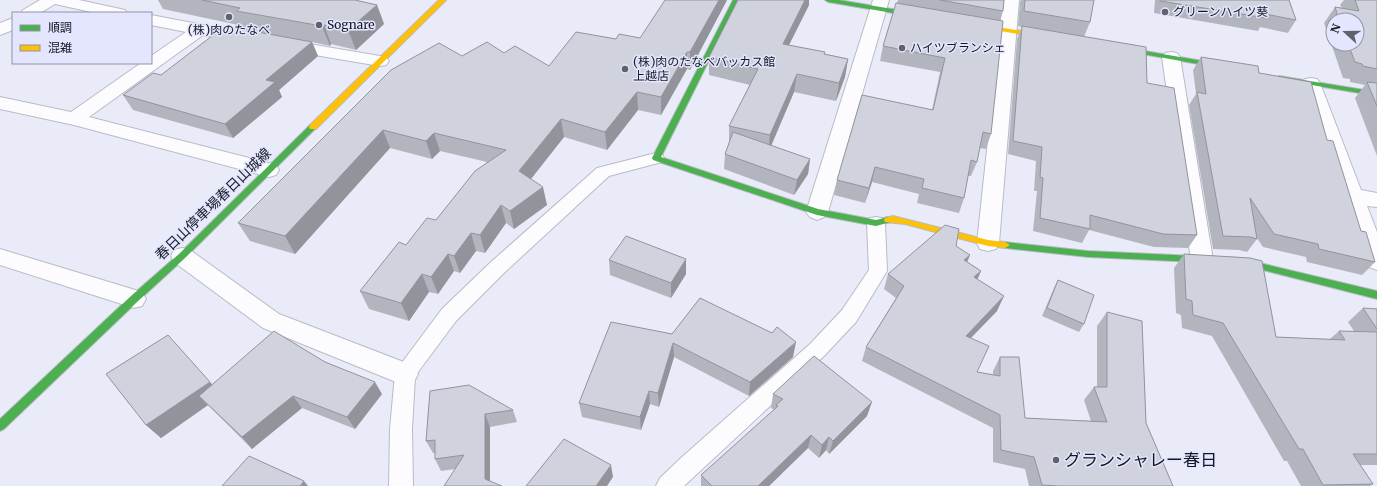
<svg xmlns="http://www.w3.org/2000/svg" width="1377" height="486" font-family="Merriweather,'Noto Sans JP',serif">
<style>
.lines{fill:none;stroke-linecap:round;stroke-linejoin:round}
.lane-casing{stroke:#b9bbc6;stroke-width:2}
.street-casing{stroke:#b9bbc6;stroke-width:2}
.fast-casing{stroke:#b9bbc6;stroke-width:2}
.slow-casing{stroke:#b9bbc6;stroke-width:2}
.lane{fill:#fcfcfe;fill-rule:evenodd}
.street{fill:#fcfcfe;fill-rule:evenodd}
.fast{fill:#4caf50;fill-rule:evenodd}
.slow{fill:#ffc107;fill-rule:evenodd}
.wall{fill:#b3b5be;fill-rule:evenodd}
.shaded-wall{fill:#92939b}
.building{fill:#d0d2dd;stroke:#92939b}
.poi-dot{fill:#60616c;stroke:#e3e6fe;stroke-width:1.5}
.labels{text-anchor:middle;stroke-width:3;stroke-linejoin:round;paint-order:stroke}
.far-poi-label{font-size:12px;fill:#161721;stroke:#e3e6fe;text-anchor:start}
.street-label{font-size:14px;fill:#161721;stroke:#e3e6fe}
.near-poi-label{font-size:17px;fill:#161721;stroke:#e3e6fe;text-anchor:start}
</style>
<rect width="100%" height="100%" fill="#e9ebf8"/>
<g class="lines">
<g class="lane-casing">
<path id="lane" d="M656,153L662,154L664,158L662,162L609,176L505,272L456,321L415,376L412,429L413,486H389L390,429L395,374L398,368L442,309L491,262L597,168Z
M876,217L882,218L885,223L887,271L856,322L824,356L684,486H656L660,478L682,457L810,344L842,310L869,270L867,223L870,218Z"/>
</g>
<g class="street-casing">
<path id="street" d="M40,0H79L125,10L127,13H96L55,4L40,13H21L23,10Z
M873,0H889L828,212L824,217L817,220L810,217L806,212Z
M1003,0H1019L999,243L996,249L988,251L980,249L977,243Z
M151,15L245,33L251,34L253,38L251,42L245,43L203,35L89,117L276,165L279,170L276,175L269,177L74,125L0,109V97L71,112L141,63H151V56L186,32L151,25Z
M13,18V30L0,35V23Z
M285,40L380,56L386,57L389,61L386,65L380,66L279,49L277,45L279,41Z
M1171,52L1177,53L1180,57L1213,260L1210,266L1202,269L1194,266L1191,260L1162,57L1165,53Z
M1311,78L1317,79L1320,83L1361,190L1377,193V207L1367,206L1377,232V270L1369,267L1366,261L1302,83L1305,79Z
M182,248L190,250L279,314L414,366L418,374L414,382L405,385L396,382L263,328L174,262L171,256L174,250Z
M0,249L142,292L146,299L142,306L134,308L0,265Z"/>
</g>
<g class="fast-casing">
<path id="fast" d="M733,0H739L661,157L818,209L876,220L888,217L892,220L891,222L876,226L817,215L653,160L652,158Z
M825,0H839L922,14L925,16L922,18L828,2Z
M1116,46L1226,65L1230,67L1226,69L1114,49L1113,48Z
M1279,76L1377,92V96L1282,80L1278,78Z
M310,125H313L317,127L185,258L137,302L4,429L0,431V419L131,296L179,254Z
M1005,242L1088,251L1239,258L1377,291V299L1239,264L1088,257L1005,248L1000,245Z"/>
</g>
<g class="slow-casing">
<path id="slow" d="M439,0H446L316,129H310L309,127L310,125Z
M972,23L1049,35L1052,37L1049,39L970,26L969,25Z
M893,216L988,240L1005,242L1010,245L1005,248L988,246L905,224L885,222L884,220L885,218Z"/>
</g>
<use href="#lane" class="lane"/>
<use href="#street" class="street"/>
<use href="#fast" class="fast"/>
<use href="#slow" class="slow"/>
</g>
<path class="wall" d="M158,0H355L377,5L384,24L356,50L331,44L330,46L312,42L318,56L279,90L282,97L233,138L133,110L123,95L245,30L243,26L163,9Z
M727,0L690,70L687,69L661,115L638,110L607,150L564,137L531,179L547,205L514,229L506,223L485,253L476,251L460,273L454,271L438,294L429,292L409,321L369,309L360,291L406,245L436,220L487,162L440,151L432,159L390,148L295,254L250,241L238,223L462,56L504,53L549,66L616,39L640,38Z
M738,0H809V5L789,45L825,52V54L848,59L845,77L836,101L794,92L771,146L810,159L808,174L794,195L724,169L725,154L729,143V126L750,85L709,75V57Z
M898,0H1004L1003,11L1000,21L991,134L986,149L979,148L977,162L971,176H968L964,198L959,213L917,203L919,194L872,182L865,203L834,195L837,180L932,110L940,72L880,61L883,46Z
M1021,0H1094L1090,22L1084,37L1147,83L1197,235L1188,248L1154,247L1089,230L1082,243L1033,231L1037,191H1034L1036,161L1008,154L1017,39L1022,27L1018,26L1020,2Z
M1155,0H1289L1296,20L1288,33L1260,27L1258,31L1154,13Z
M1344,0H1377V156L1355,98L1365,85L1350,82V79L1343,78L1324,23L1335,7L1342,8L1340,5ZM1333,20H1357V44H1333Z
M1201,57L1259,73L1327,140L1361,231L1375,262L1362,275L1307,262L1306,257L1263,247L1257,238V239L1247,252L1239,250L1213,249L1189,105L1196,94L1193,70Z
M1184,254L1276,337L1330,339L1339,331H1354L1348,322L1363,308L1377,309V465H1360L1373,484L1370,486H1301L1287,461H1284L1212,336L1182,328L1181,315L1176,313L1174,268Z
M970,255L967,262L981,271L977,279L997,311L971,338L977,372L993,375V371L1000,357L1025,418L1091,421L1084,400L1094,387H1097V326L1107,312L1146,423L1173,486H1029L1025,469L993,462V428L862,361L866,347L896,298L884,289L888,274Z
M609,260L686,274L671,298L610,275Z
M1058,280L1084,324L1079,332L1042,316L1054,288Z
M672,334L793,357L749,396L674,357L659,407L650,404L641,430L582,417L579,403Z
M325,362L382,394L355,429L302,408L252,449L208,405L161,438L146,425L212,385Z
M430,391L513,410L517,422L490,427L455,469L441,471L435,459V453H433L426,441Z
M773,394L867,416L829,454L826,450L819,458L808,448L769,486H701V475L775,410L771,408Z"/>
<path class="shaded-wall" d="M719,0H727L690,70V52Z
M805,0H809V5L781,61L783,44Z
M377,5L384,24L356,50L348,30Z
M324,25L331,44L330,46L322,26Z
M312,42L318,56L279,90L282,97L233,138L225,124L266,80Z
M687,52V69L661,115V97Z
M848,59L845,77L836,101L839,83Z
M797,74L794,92L768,153L770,135Z
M637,92L638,110L607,150L605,132Z
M561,119L564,137L523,189L519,171Z
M383,130L390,148L295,254L285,236Z
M434,133L440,151L432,159L426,141Z
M810,159L808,174L794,195L797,180Z
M875,167L872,182L865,203L869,188Z
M543,187L547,205L514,229L510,211Z
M501,205L506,223L485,253L480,235Z
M471,233L476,251L460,273L454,256Z
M448,254L454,271L438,294L431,277Z
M970,255L964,269V260Z
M686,259V274L671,298V283Z
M981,271L975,285L974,277Z
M422,274L429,292L409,321L401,303Z
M1004,296L997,311L960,349L966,336Z
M796,342L793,357L749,396L750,382Z
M673,343L674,357L659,407L658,393Z
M210,382L222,395L199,396L208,405L161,438L146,425Z
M375,382L382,394L355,429L347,417Z
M649,391L650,404L641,430L640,417Z
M293,396L302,408L252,449L242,437Z
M872,402L867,416L829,454L833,441Z
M485,414L490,427V486L485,479Z
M811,435L808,448L769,486H758Z
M829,437L826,450L819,458L822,445Z
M611,465L613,477L607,486H596Z
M304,481L308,486H300Z"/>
<path class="building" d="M202,0H355L377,5L348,30L324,25L322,26L236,11L240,8Z
M665,0H719L690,52H687L661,97L637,92L605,132L561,119L519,171L543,187L510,211L501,205L480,235L471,233L454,256L448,254L431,277L422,274L401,303L360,291L399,242L406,245L427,218L436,220L475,171L506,150L434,133L426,141L383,130L285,236L238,223L391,70L439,43L462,56L487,42L504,53L515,46L549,66L576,32L616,39L619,34L640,38Z
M738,0H805L783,44L825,52L824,54L848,59L839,83L797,74L770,135L729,126L758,69L709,57Z
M940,0H1004L1003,11Z
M1025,0H1094L1090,22L1024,11Z
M1160,0H1289L1296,20L1265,14L1266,18L1160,1Z
M1355,0H1377V69L1363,66L1362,64L1355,62L1348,44H1357V20H1339L1335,7L1359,11Z
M896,3L1003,21L991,134L983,132L977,162L971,160L964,198L922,188L924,179L875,167L869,188L837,180L862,95L933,110L945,58L883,46Z
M225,26L312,42L266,80L275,82L225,124L123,95L153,73L161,75Z
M1022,26L1146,47L1147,83L1174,88L1197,235L1163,234L1090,215V229L1040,218L1043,178L1040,177L1042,147L1013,141Z
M1201,57L1258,66L1259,73L1311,82L1327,140L1333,141L1361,231L1366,232L1375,262L1319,249L1318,244L1274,234L1250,198L1257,239L1250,237L1223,236L1197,92L1206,94Z
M1367,82L1377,83V106Z
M733,132L810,159L797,180L725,154Z
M945,225L959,229L956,246L970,255L964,260L981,271L974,277L1004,296L966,336L989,346L977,372L1000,376V357H1019L1025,418L1107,422L1094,387H1107V312L1142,321L1146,423L1173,486H1059L1042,485L1034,457L1001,450L1000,415L866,347L904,286L888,274Z
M626,236L686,259L671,283L609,260Z
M1184,254L1250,258L1262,261L1276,337L1345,340L1339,331L1377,332V454H1353L1373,484L1323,485L1303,449H1299L1223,323L1193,315L1192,301L1186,299Z
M1058,280L1094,295L1084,324L1047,308Z
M700,298L772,333L777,327L796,342L750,382L673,343L658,393L649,391L640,417L579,403L611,322L672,334Z
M1363,308L1377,309V329Z
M274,331L325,362L375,382L347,417L293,396L242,437L199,396Z
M168,335L210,382L146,425L106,374Z
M814,356L872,402L833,441L829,437L822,445L811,435L758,486H712L701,475L778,406L776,405L783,399L773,394Z
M469,385L513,410L485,414V479L502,486H444L464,455L435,459V440L426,441L430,391Z
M564,439L611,465L596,486H526Z
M249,456L304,481L300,486H222Z"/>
<g class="poi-dot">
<circle cx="1165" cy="12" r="4"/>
<circle cx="229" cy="17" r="4"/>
<circle cx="319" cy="25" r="4"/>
<circle cx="902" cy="48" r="4"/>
<circle cx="625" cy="69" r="4"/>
<circle cx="1056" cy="460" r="4"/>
</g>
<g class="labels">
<g class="far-poi-label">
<text x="1173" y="16">グリーンハイツ葵</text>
<text x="327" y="29">Sognare</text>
<text x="229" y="34" text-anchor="middle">(株)肉のたなべ</text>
<text x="910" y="52">ハイツブランシェ</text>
<text x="633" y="66">(株)肉のたなべバッカス館<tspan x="633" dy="14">上越店</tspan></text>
</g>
<g class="street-label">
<text transform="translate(213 204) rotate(-44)" y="5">春日山停車場春日山城線</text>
</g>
<g class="near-poi-label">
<text x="1064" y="466">グランシャレー春日</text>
</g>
</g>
<rect x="12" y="12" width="140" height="52" fill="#e3e6fe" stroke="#9193a6"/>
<rect x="20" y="25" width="20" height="6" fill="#4caf50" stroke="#9193a6"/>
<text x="48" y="32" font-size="12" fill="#161721">順調</text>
<rect x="20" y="45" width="20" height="6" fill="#ffc107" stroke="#9193a6"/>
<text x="48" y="52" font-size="12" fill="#161721">混雑</text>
<g transform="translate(1345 32) rotate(291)"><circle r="19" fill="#e3e6fe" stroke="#9193a6"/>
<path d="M0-3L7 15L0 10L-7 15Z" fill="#60616c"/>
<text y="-6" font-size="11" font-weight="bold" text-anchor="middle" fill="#161721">N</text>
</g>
</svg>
